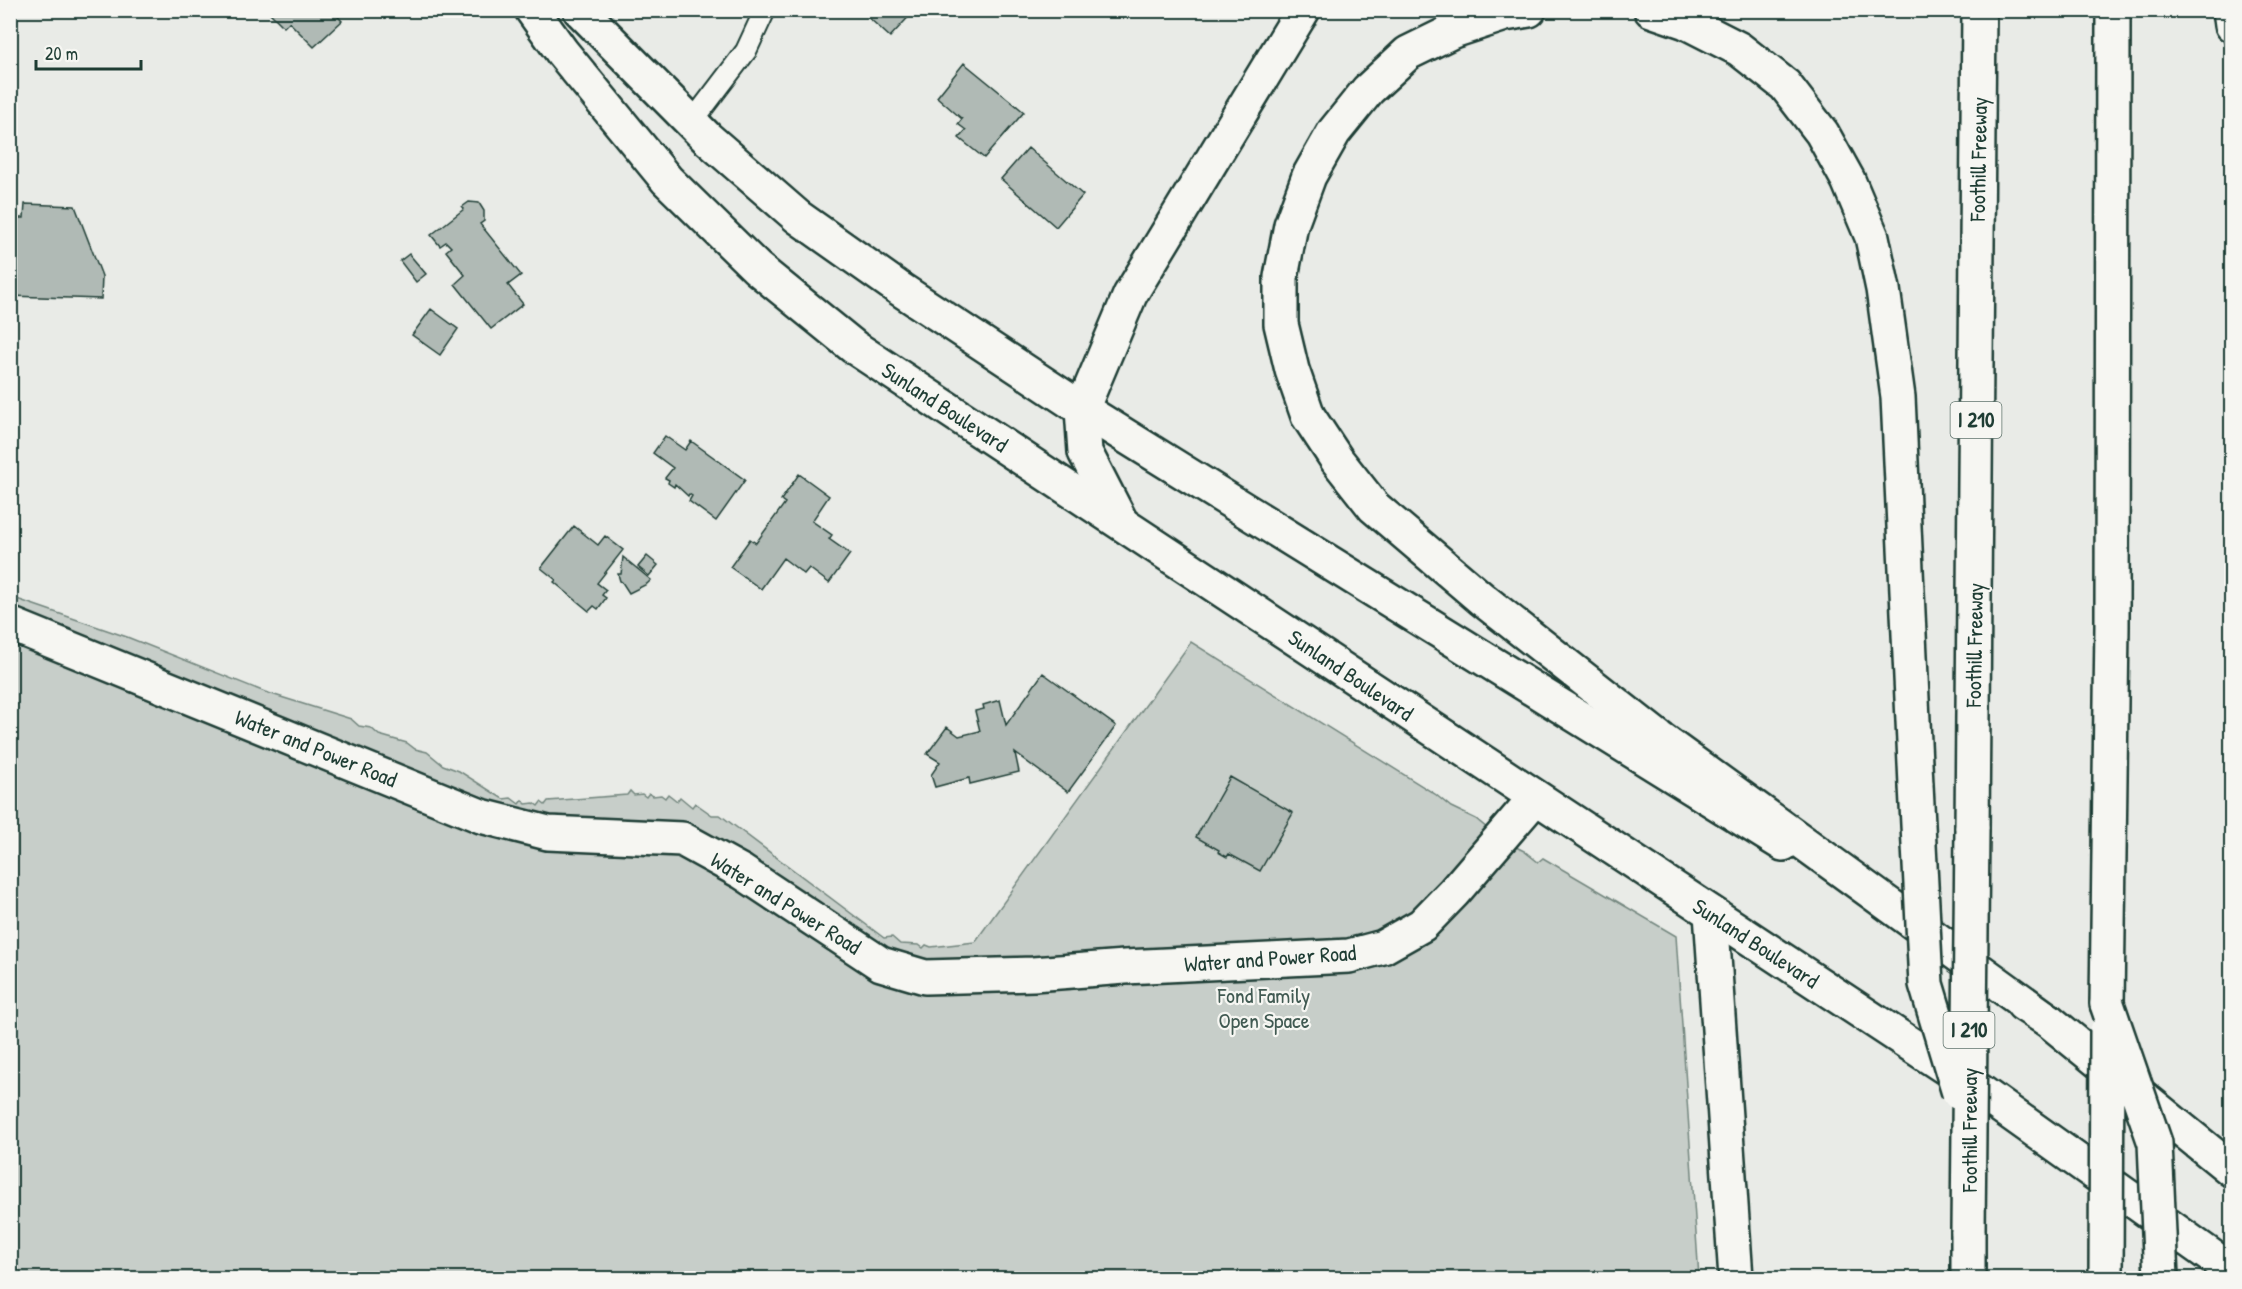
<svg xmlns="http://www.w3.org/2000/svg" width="2242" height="1289" font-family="'Patrick Hand',sans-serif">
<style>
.green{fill:#c7cec9;stroke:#73867e;stroke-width:1.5}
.building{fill:#b0bab5;stroke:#1f3d34;stroke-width:1.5}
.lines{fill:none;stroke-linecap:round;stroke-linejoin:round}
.lane-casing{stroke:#1f3d34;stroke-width:24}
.street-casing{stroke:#1f3d34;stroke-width:38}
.primary-casing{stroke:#1f3d34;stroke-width:38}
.highway-casing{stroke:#1f3d34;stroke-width:38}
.lane{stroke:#f6f6f2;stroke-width:20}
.street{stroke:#f6f6f2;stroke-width:33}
.primary{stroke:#f6f6f2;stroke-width:33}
.highway{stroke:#f6f6f2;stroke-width:33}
.highway-bridge-casing{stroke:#1f3d34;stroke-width:38;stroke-linecap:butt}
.highway-bridge{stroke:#f6f6f2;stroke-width:33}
.labels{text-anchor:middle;stroke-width:4.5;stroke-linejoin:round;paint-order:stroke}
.shield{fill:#f6f6f2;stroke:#60746d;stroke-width:1.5}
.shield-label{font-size:21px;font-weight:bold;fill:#1f3d34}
.street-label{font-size:22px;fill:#1f3d34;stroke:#f6f6f2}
.park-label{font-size:22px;fill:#415a52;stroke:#f6f6f2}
</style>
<rect width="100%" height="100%" fill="#e9ebe7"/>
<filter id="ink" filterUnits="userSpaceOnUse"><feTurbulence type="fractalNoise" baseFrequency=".0167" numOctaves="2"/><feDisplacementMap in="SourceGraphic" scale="12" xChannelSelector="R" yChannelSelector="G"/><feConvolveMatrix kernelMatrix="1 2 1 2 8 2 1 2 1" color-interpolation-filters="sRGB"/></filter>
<g filter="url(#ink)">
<path class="green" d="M11,597L127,637L265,692L351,719L359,726L371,728L379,735L407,743L415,749L427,752L443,765L459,771L503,799L511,798L519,804L522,800L526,804L534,803L538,806L541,802L545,805L548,801L627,795L630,791L634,795L642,794L646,797L649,793L653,796L661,795L665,798L668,794L677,801L680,797L692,807L695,803L712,815H720L884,938L892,937L900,944L919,945L923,948L926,945L931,947L975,942L1191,642L1435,794L1451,807L1476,819L1500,839L1524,851L1538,862L1543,858L1676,936L1699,1278H11Z"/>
<path class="building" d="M267,10H332L342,21L314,47L289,22L284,27Z
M874,10H915L890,37L868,17Z
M964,63L1024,112L984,158L959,138L966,130L958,124L962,119L937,97Z
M1028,148L1083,195L1056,227L1001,179Z
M469,202L479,203L484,211V221L480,224L521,275L508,285L523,304L491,329L455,284L465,275L446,251L451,247L446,242L440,246L431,235L464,209L462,207Z
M25,204L75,206L102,276L101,299L10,296V218H24Z
M409,254L426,274L416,282L400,261Z
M431,309L458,329L440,355L412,335Z
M665,436L685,450L691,441L745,480L716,521L689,501L692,496L689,494L688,496L675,484L674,487L668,483L669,480L665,478L673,468L653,453Z
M799,474L829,496L812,521L832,535L829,539L850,554L829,583L809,568L804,574L783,558L761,589L730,567L750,539L756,543L785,503L781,500Z
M574,526L598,545L605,536L623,550L597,583L606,590L602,595L606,598L598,609L594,606L589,611L554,582L556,580L541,568Z
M647,556L658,565L649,576L638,567Z
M623,557L651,580L647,584L629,593L622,582L620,581L618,574H621Z
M1043,673L1116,726L1068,792L1015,753L1019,772L970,784L969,778L935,787L931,775L940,762L927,754L947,727L959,736L980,731L975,711L984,709L983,705L1000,700L1006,725Z
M1230,777L1293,813L1260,871L1229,854L1227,857L1218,852L1219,850L1196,837Z"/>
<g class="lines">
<g class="lane-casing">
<path id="lane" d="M692,122L746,51L765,10"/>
</g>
<g class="street-casing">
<path id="street" d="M10,624L481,816L548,833L682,839L742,872L881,964L925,977L1033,974L1125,967L1349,956L1383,947L1422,925L1454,892L1535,798"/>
</g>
<g class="primary-casing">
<path id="primary" d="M532,10L562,52L667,180L757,268L854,347L1960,1077L2232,1271
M580,10L707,138L798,217L897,287L1082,409L1783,844
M2023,1004L2048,1020L2232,1170"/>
</g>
<g class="highway-casing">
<path id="highway" d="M1529,10L1505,14L1453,31L1408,53L1368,90L1334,132L1309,176L1291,225L1281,277V324L1292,370L1308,416L1337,460L1374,507L1482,599L1659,738L2048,1020
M1651,10L1686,22L1739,49L1785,85L1822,133L1848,180L1872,237L1883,289L1898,397L1916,785
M2230,10L2232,25
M1121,522L1085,452L1082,409L1130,295L1303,10
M1972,829L1979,10
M1711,913L1736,1278
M2107,1004L2112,626L2113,10
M1968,1278V1231"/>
</g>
<use href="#lane" class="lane"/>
<use href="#street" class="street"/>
<use href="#primary" class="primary"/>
<use href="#highway" class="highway"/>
<g class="highway-bridge-casing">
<path id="highway-bridge" d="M1916,785L1926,984L1959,1093
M2107,1004L2155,1143L2161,1278
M1968,1231L1972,829
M2106,1278L2107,1031"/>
</g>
<use href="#highway-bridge" class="highway-bridge"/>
</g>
</g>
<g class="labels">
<g class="shield">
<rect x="1950.5" y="402" width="51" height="36" rx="4.5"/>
<rect x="1943.5" y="1012" width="51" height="36" rx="4.5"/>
</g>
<g class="shield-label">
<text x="1976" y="427">I 210</text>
<text x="1969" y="1037">I 210</text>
</g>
<g class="street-label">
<text transform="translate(1978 159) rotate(-89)" y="8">Foothill Freeway</text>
<text transform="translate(945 407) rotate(33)" y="8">Sunland Boulevard</text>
<text transform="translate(1974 645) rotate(-89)" y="8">Foothill Freeway</text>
<text transform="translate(1351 675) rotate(34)" y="8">Sunland Boulevard</text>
<text transform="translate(316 748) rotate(22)" y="8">Water and Power Road</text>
<text transform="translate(786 903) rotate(32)" y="8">Water and Power Road</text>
<text transform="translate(1756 943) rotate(33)" y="8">Sunland Boulevard</text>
<text transform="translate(1270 958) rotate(-4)" y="8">Water and Power Road</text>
<text transform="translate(1969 1130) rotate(-90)" y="8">Foothill Freeway</text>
</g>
<g class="park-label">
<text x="1264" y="1003">Fond Family<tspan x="1264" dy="25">Open Space</tspan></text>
</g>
</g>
<rect width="2242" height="1289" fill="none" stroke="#f6f6f2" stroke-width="36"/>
<rect x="18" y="18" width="2206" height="1253" fill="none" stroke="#1f3d34" stroke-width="2" filter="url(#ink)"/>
<path d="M36 60v9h105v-9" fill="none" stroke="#1f3d34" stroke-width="3"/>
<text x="45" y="60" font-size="18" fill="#1f3d34" stroke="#f6f6f2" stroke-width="4.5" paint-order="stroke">20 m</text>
</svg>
